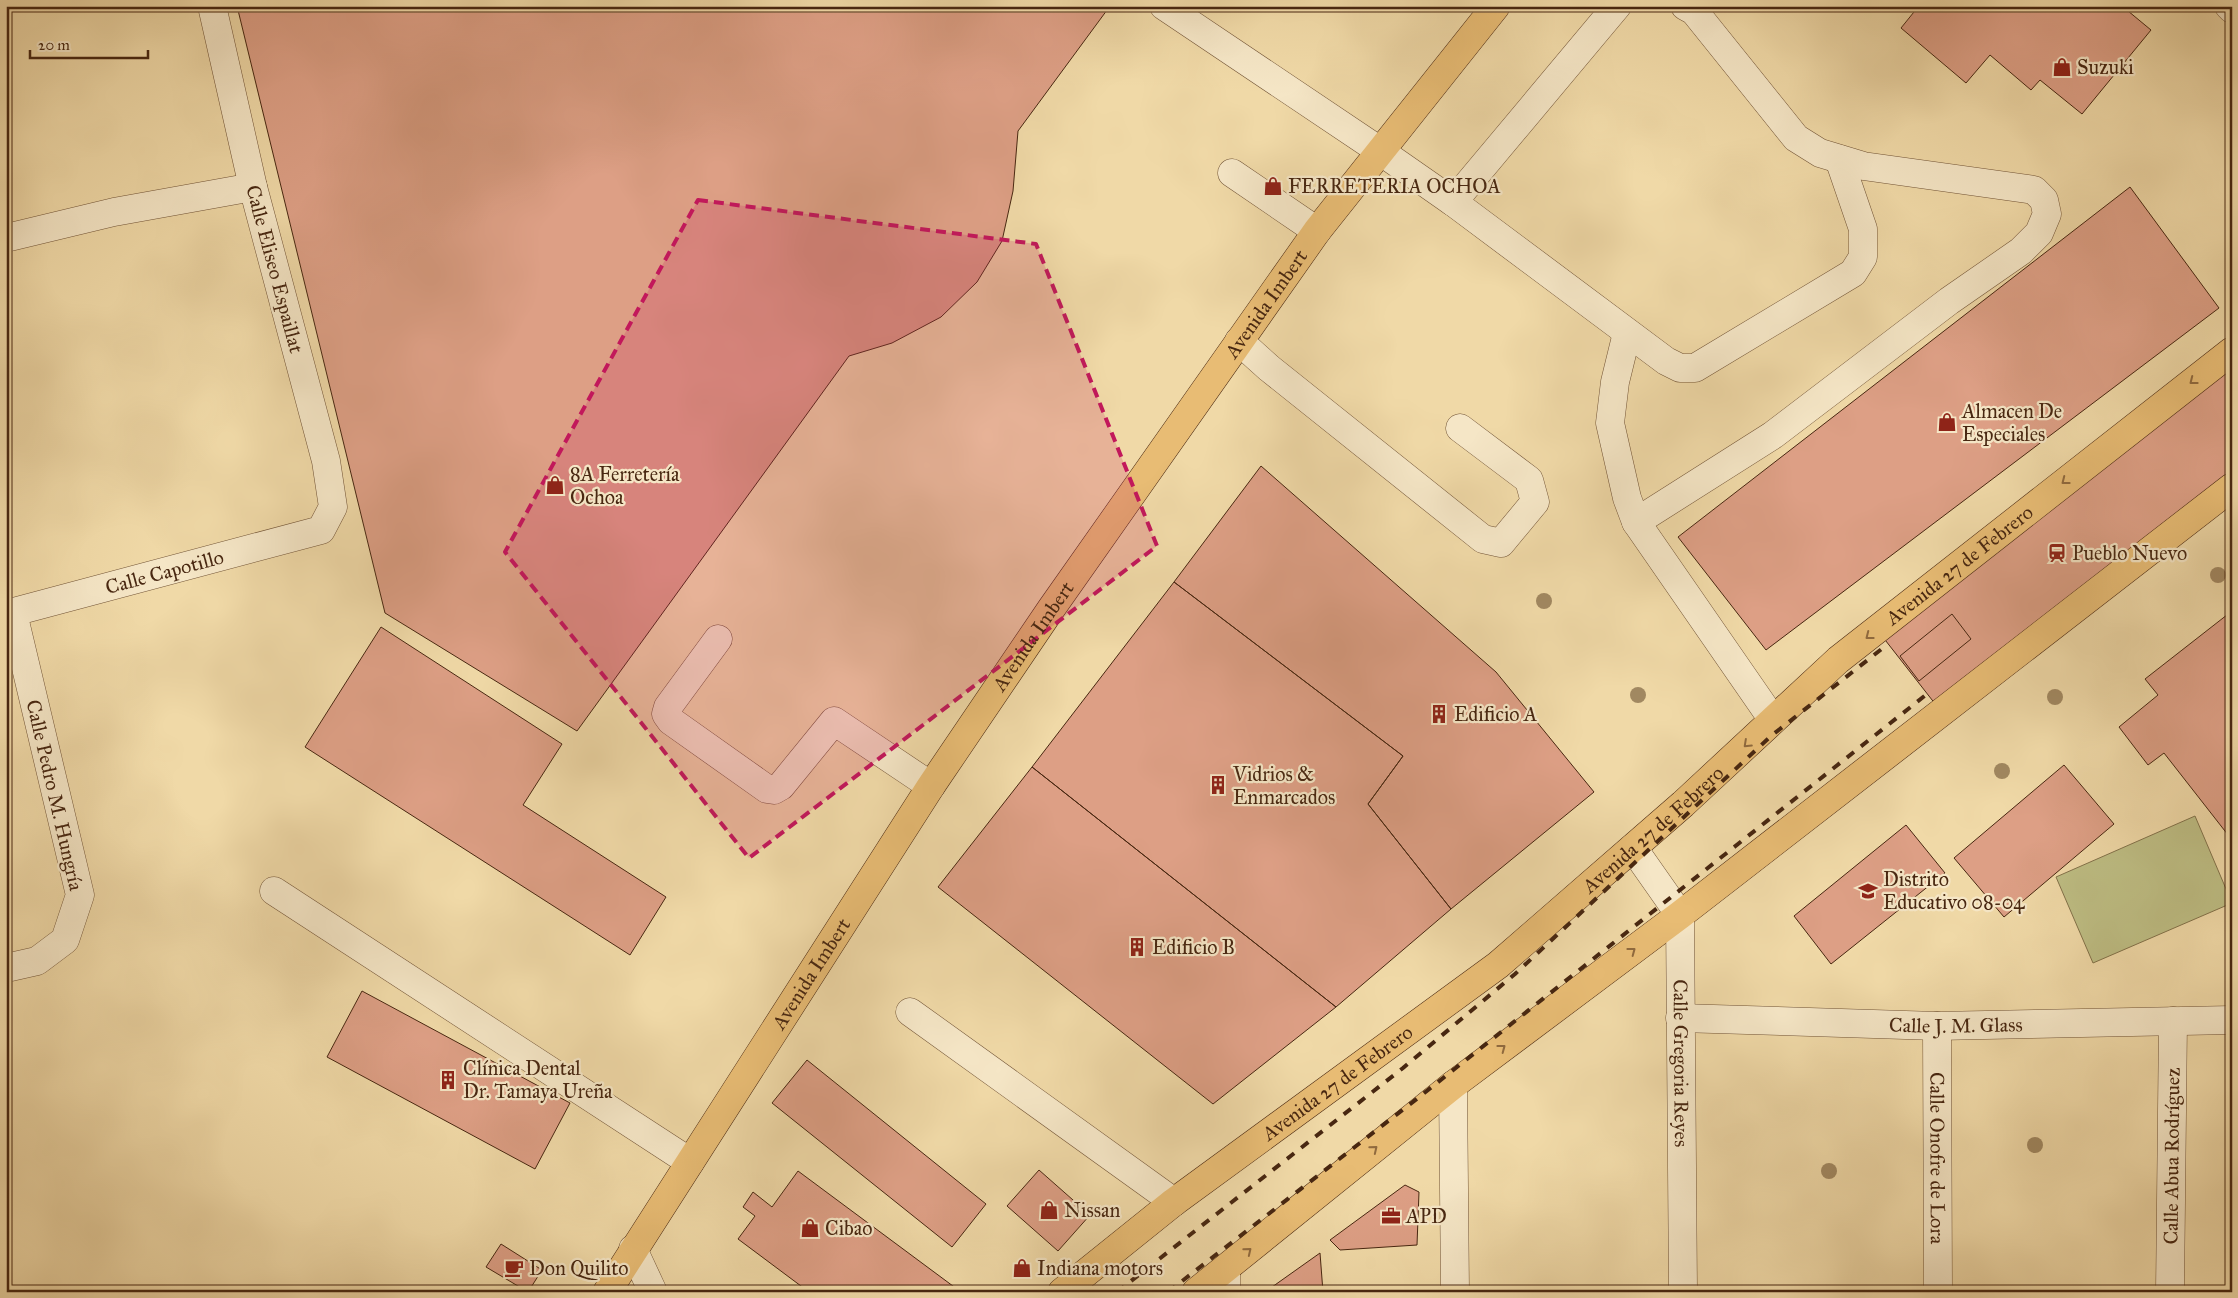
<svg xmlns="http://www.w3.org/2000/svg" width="2238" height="1298" font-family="'IM FELL Great Primer',serif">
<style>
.green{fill:#bebe84;stroke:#83724a}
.building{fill:#dd9f85;stroke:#482711}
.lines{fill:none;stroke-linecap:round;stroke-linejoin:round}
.minor-casing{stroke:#725436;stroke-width:29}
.major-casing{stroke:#482711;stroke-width:29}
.minor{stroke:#f5e6c6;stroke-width:28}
.major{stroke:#e8bc74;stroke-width:28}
.rail{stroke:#482711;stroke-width:4;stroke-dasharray:9 9;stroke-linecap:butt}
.tree{fill:#a18861}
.oneway{stroke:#906a3e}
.marked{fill:#c2185b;fill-opacity:0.2;stroke:#c2185b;stroke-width:4;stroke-dasharray:10 6;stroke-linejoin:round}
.labels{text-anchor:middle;stroke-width:4.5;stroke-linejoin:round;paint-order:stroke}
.poi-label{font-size:20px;fill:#482711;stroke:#f5e6c6;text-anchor:start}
.street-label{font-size:20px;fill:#482711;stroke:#f5e6c6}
</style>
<rect width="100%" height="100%" fill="#f0d9a7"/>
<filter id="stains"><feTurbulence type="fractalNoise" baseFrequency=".004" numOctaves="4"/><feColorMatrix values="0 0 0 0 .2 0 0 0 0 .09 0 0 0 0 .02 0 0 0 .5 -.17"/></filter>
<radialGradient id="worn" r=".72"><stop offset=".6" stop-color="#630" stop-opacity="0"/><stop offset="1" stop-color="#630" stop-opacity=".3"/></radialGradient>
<path class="green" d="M2195,816L2232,903L2093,963L2056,877Z"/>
<path class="building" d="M237,6H1110L1018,131L1013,191L1002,241L977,282L941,317L892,343L849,356L577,731L385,613Z
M1917,6H2122L2151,30L2082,114L2040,80L2031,90L1990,55L1966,83L1901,28L1918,7Z
M2130,187L2219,308L1766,650L1678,537Z
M2232,359V470L1936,705L1882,636Z
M1261,466L1496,672L1594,792L1451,909L1368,804L1403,756L1174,582Z
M1174,582L1403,756L1368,804L1451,909L1336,1007L1032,767Z
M2232,611V840L2164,753L2148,765L2119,727L2158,695L2145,679Z
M1952,614L1971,639L1919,681L1900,656Z
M381,627L562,744L523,805L666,897L630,955L305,747Z
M2064,765L2114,824L2004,917L1954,858Z
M1032,767L1336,1007L1213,1104L938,887Z
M1906,825L1945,873L1831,964L1794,916Z
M362,991L570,1103L535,1169L327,1057Z
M807,1060L986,1204L952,1247L772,1103Z
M1039,1170L1090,1215L1058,1251L1007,1206Z
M798,1171L961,1292H809L738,1239L755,1216L743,1207L753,1192L772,1207Z
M1405,1185L1419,1192L1417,1245L1340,1250L1330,1240Z
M501,1244L542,1270L528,1292L486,1267Z
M1320,1253L1323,1292H1265Z"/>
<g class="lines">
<g class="minor-casing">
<g id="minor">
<path d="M1164,6L1380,151L1453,202L1666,361L1680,368H1695L1853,273L1863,257V229L1839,159"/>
<path d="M2229,6L2232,9"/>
<path d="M1232,173L1317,231"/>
<path d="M1453,202L1617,6"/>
<path d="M6,238L114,212L253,187"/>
<path d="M1627,333L1615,382L1610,423L1627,498L1636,522L1773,435L1949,301L2021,251L2039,233L2047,214L2044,200L2034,190L1863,166L1820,153L1796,138L1694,11L1685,6"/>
<path d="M1239,341L1269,368L1483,539L1501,543L1535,502L1529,480L1460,428"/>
<path d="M1636,522L1773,720"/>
<path id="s1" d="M6,614L321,530L333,507L326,461L253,187L212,6"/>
<path d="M718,639L668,707L666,714L671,721L767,789L774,790L781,786L834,721L931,786"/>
<path id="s2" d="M1633,848L1680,915L1683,1292"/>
<path d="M274,891L690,1162"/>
<path d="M6,968L37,961L65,940L80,895L13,613"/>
<path d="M910,1012L1174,1202"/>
<path id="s3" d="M1680,1018L1937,1026L2232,1020"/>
<path id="s4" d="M1937,1026L1938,1292"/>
<path d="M1453,1085L1455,1292"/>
<path d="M633,1249L653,1292"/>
<path d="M1226,1269V1292"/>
<path id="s5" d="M2170,1292L2173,1021"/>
</g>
</g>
<g class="major-casing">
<g id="major">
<path id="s6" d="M607,1292L931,786L1051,609L1317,231L1496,6"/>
<path id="s7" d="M1062,1292L1174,1202L1498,965L1683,804L1838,660L2232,351"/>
<path d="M1196,1292L1453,1085L1680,915L2232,487"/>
</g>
</g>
<use href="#minor" class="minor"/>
<use href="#major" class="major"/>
<path class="rail" d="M1117,1292L1403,1068L1515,974L1771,736L1888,644
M1168,1292L1423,1094L1927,694"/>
</g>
<g class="tree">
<circle cx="2218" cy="575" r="8"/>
<circle cx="1544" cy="601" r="8"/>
<circle cx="1638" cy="695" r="8"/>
<circle cx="2055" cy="697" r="8"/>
<circle cx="2002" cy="771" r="8"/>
<circle cx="2035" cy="1145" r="8"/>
<circle cx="1829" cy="1171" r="8"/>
</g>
<defs><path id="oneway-chevron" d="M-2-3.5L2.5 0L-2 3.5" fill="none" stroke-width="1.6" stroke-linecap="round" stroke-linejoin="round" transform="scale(1.25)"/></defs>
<g class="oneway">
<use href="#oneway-chevron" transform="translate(2193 381) rotate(142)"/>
<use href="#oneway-chevron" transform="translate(2065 481) rotate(142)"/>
<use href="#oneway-chevron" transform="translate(1869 636) rotate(142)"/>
<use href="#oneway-chevron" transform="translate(1747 744) rotate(137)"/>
<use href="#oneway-chevron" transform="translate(1632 951) rotate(-37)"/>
<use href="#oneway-chevron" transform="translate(1502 1048) rotate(-37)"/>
<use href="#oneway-chevron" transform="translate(1374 1149) rotate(-39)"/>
<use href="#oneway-chevron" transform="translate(1248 1251) rotate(-39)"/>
</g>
<path class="marked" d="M698,200L1036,244L1157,546L749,858L505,552Z"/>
<defs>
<g id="shop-bare" transform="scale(1.5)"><path d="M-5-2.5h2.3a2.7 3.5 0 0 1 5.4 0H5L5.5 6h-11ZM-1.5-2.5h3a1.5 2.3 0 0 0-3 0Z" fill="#8f2418" stroke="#f5e6c6" stroke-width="2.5" paint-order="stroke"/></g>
<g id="station-bare" transform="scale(1.5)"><path d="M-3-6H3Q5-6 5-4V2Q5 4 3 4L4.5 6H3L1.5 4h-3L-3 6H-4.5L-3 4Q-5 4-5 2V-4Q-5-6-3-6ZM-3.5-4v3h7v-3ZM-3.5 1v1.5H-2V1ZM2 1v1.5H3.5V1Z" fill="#8f2418" stroke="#f5e6c6" stroke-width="2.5" paint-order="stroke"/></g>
<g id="building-bare" transform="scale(1.5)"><path d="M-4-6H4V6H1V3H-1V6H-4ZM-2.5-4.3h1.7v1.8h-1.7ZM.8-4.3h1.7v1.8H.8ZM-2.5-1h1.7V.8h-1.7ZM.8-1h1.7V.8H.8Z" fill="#8f2418" stroke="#f5e6c6" stroke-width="2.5" paint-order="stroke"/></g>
<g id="school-bare" transform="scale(1.5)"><path d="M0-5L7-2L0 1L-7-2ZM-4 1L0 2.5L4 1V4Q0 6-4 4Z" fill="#8f2418" stroke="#f5e6c6" stroke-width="2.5" paint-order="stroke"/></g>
<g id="office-bare" transform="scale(1.5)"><path d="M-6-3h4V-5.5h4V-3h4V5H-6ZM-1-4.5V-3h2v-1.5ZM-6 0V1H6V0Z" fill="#8f2418" stroke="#f5e6c6" stroke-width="2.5" paint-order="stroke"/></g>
<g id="cafe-bare" transform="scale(1.5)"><path d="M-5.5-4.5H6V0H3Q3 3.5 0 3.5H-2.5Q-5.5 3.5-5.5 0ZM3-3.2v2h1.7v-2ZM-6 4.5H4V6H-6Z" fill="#8f2418" stroke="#f5e6c6" stroke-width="2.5" paint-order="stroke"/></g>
</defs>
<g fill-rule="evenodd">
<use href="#shop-bare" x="2062" y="67"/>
<use href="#shop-bare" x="1273" y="186"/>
<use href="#shop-bare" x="1947" y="422"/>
<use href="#shop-bare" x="555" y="485"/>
<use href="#station-bare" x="2057" y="553"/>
<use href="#building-bare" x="1439" y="714"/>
<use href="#building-bare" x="1218" y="785"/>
<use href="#school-bare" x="1868" y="891"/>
<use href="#building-bare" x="1137" y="947"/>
<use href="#building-bare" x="448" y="1080"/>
<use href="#shop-bare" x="1049" y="1210"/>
<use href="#office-bare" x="1391" y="1216"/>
<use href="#shop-bare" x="810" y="1228"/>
<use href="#cafe-bare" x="514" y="1268"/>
<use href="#shop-bare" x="1022" y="1268"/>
</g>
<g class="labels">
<g class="poi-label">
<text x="2077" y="74">Suzuki</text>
<text x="1288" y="193">FERRETERIA OCHOA</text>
<text x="1962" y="418">Almacen De<tspan x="1962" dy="23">Especiales</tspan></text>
<text x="570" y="481">8A Ferretería<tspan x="570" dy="23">Ochoa</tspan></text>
<text x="2072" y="560">Pueblo Nuevo</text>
<text x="1454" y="721">Edificio A</text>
<text x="1233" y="781">Vidrios &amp;<tspan x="1233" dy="23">Enmarcados</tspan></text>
<text x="1883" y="886">Distrito<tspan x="1883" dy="23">Educativo 08-04</tspan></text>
<text x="1152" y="954">Edificio B</text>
<text x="463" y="1075">Clínica Dental<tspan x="463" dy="23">Dr. Tamaya Ureña</tspan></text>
<text x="1064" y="1217">Nissan</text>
<text x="1406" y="1223">APD</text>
<text x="825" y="1235">Cibao</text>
<text x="529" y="1275">Don Quilito</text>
<text x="1037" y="1275">Indiana motors</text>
</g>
<g class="street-label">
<text transform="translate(275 269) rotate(75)" y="7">Calle Eliseo Espaillat</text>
<text dy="7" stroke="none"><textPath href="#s6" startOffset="1188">Avenida Imbert</textPath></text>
<text dy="7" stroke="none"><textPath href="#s7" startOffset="1156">Avenida 27 de Febrero</textPath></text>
<text dy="7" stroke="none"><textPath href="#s1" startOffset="164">Calle Capotillo</textPath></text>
<text dy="7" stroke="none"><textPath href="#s6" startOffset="782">Avenida Imbert</textPath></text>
<text transform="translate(55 795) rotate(77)" y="7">Calle Pedro M. Hungría</text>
<text dy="7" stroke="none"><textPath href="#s7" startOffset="751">Avenida 27 de Febrero</textPath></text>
<text dy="7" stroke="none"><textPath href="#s6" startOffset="378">Avenida Imbert</textPath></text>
<text dy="7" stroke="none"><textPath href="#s3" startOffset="276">Calle J. M. Glass</textPath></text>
<text dy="7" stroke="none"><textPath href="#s2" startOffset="230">Calle Gregoria Reyes</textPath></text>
<text dy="7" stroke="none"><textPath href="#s7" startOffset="346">Avenida 27 de Febrero</textPath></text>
<text dy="7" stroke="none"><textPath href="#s5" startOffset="136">Calle Abua Rodríguez</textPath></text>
<text dy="7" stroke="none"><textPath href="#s4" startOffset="132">Calle Onofre de Lora</textPath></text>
</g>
</g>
<rect width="2238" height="1298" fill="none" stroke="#f0d9a7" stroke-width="25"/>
<rect x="8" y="8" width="2223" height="1283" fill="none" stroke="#482711" stroke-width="2.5"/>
<rect x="12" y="12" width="2213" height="1273" fill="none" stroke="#482711"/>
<path d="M30 50v8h118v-8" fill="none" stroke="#482711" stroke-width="2.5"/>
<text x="38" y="50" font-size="15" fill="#482711" stroke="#f5e6c6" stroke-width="4" paint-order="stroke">20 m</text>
<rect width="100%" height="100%" filter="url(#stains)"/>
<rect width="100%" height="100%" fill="url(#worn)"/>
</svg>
